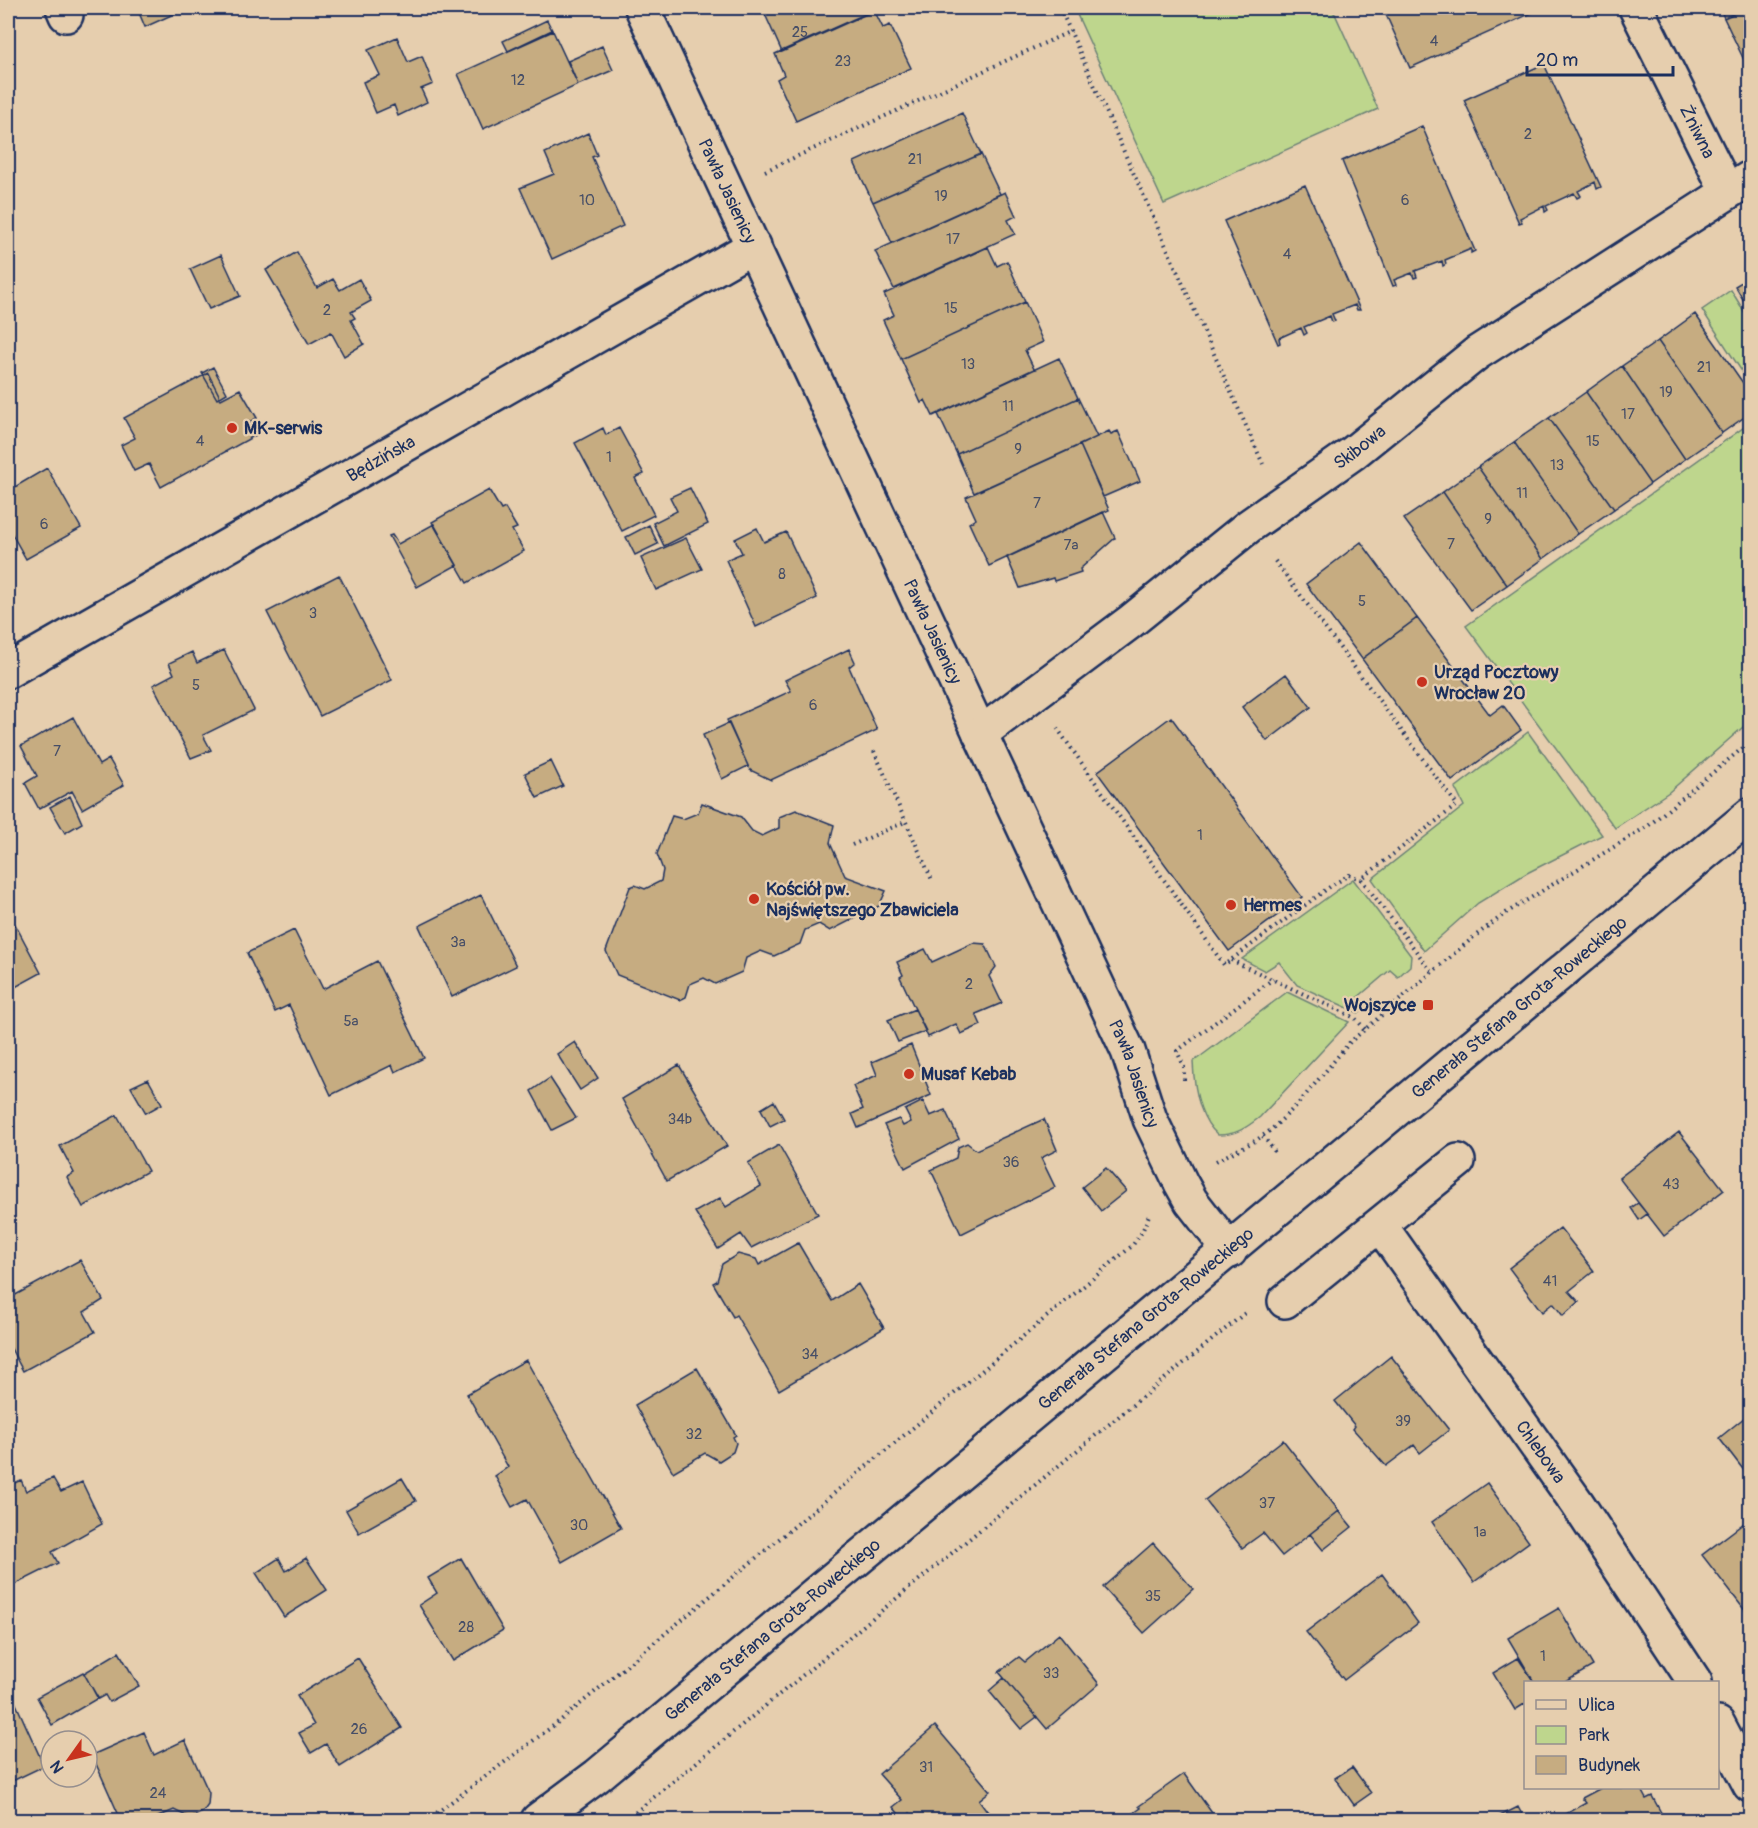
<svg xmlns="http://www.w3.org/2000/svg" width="1758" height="1828" font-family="Pangolin,sans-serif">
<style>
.green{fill:#bed68d;stroke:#6c8276;stroke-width:1.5}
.building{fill:#c6ac81;stroke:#1b2f5e;stroke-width:1.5}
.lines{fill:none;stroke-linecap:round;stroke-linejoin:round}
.minor-casing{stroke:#1b2f5e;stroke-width:38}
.path{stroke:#1b2f5e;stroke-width:4;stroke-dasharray:1.5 4.5;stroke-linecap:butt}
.minor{stroke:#e6ceae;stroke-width:33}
.poi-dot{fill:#c8321e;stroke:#e6ceae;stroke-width:2}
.labels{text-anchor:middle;stroke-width:4.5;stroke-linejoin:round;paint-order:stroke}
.number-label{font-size:15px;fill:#464e67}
.street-label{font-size:18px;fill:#1b2f5e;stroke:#e6ceae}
.poi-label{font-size:18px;font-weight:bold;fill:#1b2f5e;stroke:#e6ceae;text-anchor:start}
</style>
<rect width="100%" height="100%" fill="#e6ceae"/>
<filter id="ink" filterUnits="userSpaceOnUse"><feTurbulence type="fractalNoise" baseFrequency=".0167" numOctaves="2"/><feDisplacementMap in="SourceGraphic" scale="12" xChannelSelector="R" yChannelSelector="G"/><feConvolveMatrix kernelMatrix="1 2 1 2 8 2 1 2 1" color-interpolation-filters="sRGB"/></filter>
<g filter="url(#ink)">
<path class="green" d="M1074,8H1329L1335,14L1378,109L1164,204Z
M1731,290L1750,321V384L1702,310Z
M1750,423V721L1669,792L1615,828L1466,626Z
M1528,732L1602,835L1527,873L1478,903L1424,951L1372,879L1464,806L1455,788Z
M1353,879L1411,956L1410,966L1398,977L1390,970L1357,998L1366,1007L1359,1013L1297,985L1279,962L1265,971L1242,959Z
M1287,992L1349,1022L1260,1117C1246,1128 1236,1135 1218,1135C1199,1119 1194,1086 1193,1062Z"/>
<path class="building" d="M137,8H187L145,27Z
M443,8H467L448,17Z
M775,8H880L782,52L764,12Z
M1383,8H1526L1528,11L1533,9L1534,12L1410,68Z
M1720,8H1746L1724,18Z
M1746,8H1750V56L1744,60L1724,18Z
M874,10L883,28L890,25L911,68L796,121L777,79L784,75L775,54Z
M547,20L552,30L508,51L503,41Z
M553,31L578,85L483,129L458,74Z
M397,37L408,62L422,56L433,84L421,89L427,102L398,116L394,105L376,113L363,82L380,75L368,50Z
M602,46L613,70L578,85L568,61Z
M1544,64L1601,187L1597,189L1595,182L1578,191L1581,196L1577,198L1574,193L1546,206L1548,210L1545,212L1544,206L1520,218L1522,222L1519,223L1464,100Z
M962,113L981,154L873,202L854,162Z
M1422,126L1475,251L1471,253V249L1445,260L1446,264L1443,266L1442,261L1415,271L1417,277L1414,278L1412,273L1394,280L1396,285L1393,286L1342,161Z
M588,133L597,155L592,157L623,226L552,259L520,188L554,174L545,153Z
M981,154L1000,194L892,243L873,202Z
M1305,185L1360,310H1357L1355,305L1332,314L1335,321L1332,322L1330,316L1304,327L1307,333L1304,335L1301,328L1279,338L1280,343L1278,344L1224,221Z
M1005,192L1016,216L1008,220L1015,234L894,289L875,251Z
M988,247L997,266L1007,261L1025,302L901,359L883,320L894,315L884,294Z
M297,252L317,288L333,279L340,290L359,279L371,301L351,312L355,318L351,320L364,344L344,356L331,332L309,344L266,270Z
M221,255L240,296L209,309L190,269Z
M1750,277V311L1735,286Z
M1025,302L1043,342L1025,350L1034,369L933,416L925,400L921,403L901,359Z
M1695,314L1750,393V413L1722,433L1658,341Z
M1658,341L1722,433L1685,459L1622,366Z
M1059,358L1078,398L957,454L938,414Z
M1622,366L1685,459L1650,484L1586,392Z
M213,367L227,393L217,399L202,373Z
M208,373L221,399L240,389L257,418L249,422L256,435L161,487L149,464L134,471L121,445L135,438L124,418Z
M1586,392L1650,484L1614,509L1549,418Z
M1078,398L1097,437L974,493L957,454Z
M1549,418L1614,509L1578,534L1514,442Z
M603,428L606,435L619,428L644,474L635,478L654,515L622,531L575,443Z
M1109,431L1111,434L1118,431L1140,481L1103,497L1080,445Z
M1514,442L1578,534L1543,559L1478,467Z
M1080,445L1109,510L989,566L969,523L976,519L966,497Z
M1478,467L1543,559L1507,585L1443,492Z
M47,468L81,528L26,559L8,527V491Z
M690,488L708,524L664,546L653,523L677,511L670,497Z
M489,490L501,510L505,508L517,528L512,530L524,551L467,583L432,522Z
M1443,492L1507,585L1471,610L1404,519Z
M1103,512L1115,538L1080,569L1081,572L1054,581L1053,578L1020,588L1007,557Z
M434,524L457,565L417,587L389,536L392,535L398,544Z
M649,525L658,544L635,555L626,537Z
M757,528L764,542L786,532L817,598L756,627L726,560L742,553L735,539Z
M686,538L702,569L656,590L641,558Z
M1361,542L1417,618L1362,659L1306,584Z
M339,575L392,680L320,716L267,612Z
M1417,618L1490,715L1503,705L1521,730L1452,781L1362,659Z
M849,649L855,662L849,667L877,730L771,780L750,770L727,720L791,691L785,680Z
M224,650L254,710L203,735L211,750L191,758L153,685L174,674L169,663L192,652L197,663Z
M1286,674L1311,707L1267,741L1242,707Z
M73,717L99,765L109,759L124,785L82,809L72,791L39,809L25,783L37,776L21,746Z
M1171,717L1302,897L1229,951L1097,772Z
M729,723L748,766L722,779L703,735Z
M551,761L563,786L537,798L525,773Z
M70,796L82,823L65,833L50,807Z
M702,803L741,817L752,831L762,836L779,828V817L796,810L834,825L830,843L845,876L886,891L879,906L830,931L819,924L805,930L800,944L774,956L761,951L746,958L742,972L715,984L704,978L690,984L686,997L680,1000L617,975L606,951L630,887L635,885L645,889L661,881L663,870L657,854L672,816L683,819L698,813Z
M481,895L516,966L452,997L419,926Z
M15,924L41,973L8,991V928Z
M294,930L323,989L377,961L424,1058L395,1072L392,1065L331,1095L289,1005L275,1012L247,953Z
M973,943L985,944L996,967L989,976L1002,1003L976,1014L981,1025L961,1034L956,1024L928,1037L900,977L903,975L897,962L925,949L932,962Z
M915,1009L926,1031L898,1042L888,1020Z
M575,1042L598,1078L580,1090L557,1054Z
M911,1045L931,1095L858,1128L852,1114L863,1109L853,1086L877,1075L872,1062Z
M679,1065L727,1146L667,1181L622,1099Z
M550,1078L576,1118L552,1130L531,1091Z
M148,1079L162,1104L146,1113L131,1087Z
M774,1101L784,1119L770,1126L761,1109Z
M923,1101L930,1116L945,1110L959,1139L905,1168L884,1125L899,1119L903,1126L911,1122L905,1110Z
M117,1115L148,1171L83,1207L67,1177L74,1173L60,1146Z
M1044,1119L1057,1150L1041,1158L1055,1187L961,1234L931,1170L956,1158L958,1147L967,1143L976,1150Z
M1679,1132L1724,1190L1664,1236L1619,1178Z
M779,1145L818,1214L751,1248L741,1234L718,1249L695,1212L720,1198L726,1207L761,1186L748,1163Z
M1106,1168L1126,1191L1101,1211L1082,1187Z
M1638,1203L1647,1214L1639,1220L1631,1208Z
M1560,1228L1594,1271L1569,1291L1579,1302L1563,1316L1553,1303L1542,1312L1509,1268Z
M798,1243L832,1301L858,1284L884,1328L779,1390L736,1315L733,1317L713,1283L717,1281L722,1264L738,1254L756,1259L759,1265Z
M80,1260L103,1300L84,1312L95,1332L23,1371L8,1343V1299Z
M1391,1356L1449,1430L1420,1453L1414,1445L1386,1466L1353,1429L1355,1426L1335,1401Z
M526,1360L621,1528L562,1562L527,1499L512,1507L495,1476L508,1467L467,1394Z
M697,1368L736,1435L733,1437L736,1443L733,1452L719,1461L705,1453L673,1472L635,1405Z
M1750,1413V1476L1749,1477L1719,1438Z
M1283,1440L1339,1511L1282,1556L1263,1533L1242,1548L1205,1500Z
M53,1478L61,1492L82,1482L102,1524L52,1552L58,1563L8,1588V1486L21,1480L26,1491Z
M402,1478L416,1501L359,1533L346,1510Z
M1487,1483L1529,1542L1474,1582L1432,1522Z
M1339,1511L1352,1527L1323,1550L1310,1534Z
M1748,1520L1750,1523V1617L1702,1555Z
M1153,1543L1193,1589L1144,1633L1103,1587Z
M279,1558L286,1571L306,1558L327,1590L284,1617L256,1573Z
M461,1558L503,1630L453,1661L419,1605L437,1593L428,1578Z
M1382,1574L1418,1623L1344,1680L1306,1632Z
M1559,1608L1593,1666L1565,1682H1534L1508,1638Z
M1059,1634L1099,1684L1047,1729L999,1672L1019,1657L1025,1662Z
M119,1652L139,1686L109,1702L105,1695L98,1699L84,1673Z
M358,1658L402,1728L340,1767L326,1744L311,1753L299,1733L314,1725L297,1696Z
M1518,1658L1534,1682H1526V1703L1515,1710L1493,1673Z
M83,1672L98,1698L52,1725L37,1697Z
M1004,1678L1037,1717L1021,1729L989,1691Z
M8,1686L44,1766L8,1783Z
M935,1726L990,1791L979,1800L988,1812L977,1820H916L910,1813L904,1820L893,1807L902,1800L879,1774Z
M144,1732L154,1755L185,1740L209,1793L208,1805L203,1812L190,1818L174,1810L151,1820H121L92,1755Z
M1352,1767L1371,1793L1354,1805L1335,1778Z
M1184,1774L1217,1820H1124L1141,1808L1139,1806Z
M1601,1788H1640L1646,1799L1652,1796L1665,1820H1570L1566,1814L1586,1803L1582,1798Z
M1518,1807L1525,1820H1492Z"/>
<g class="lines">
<g class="minor-casing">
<g id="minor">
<path d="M63,8L66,15"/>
<path id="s1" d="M642,8L1128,1051L1150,1119L1181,1183L1191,1201L1230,1251"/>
<path id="s2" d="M1636,8L1727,191"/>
<path id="s3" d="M8,671L754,246"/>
<path id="s4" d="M980,734L1130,622L1249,526L1353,453L1477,353L1750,178"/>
<path id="s5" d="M1380,1225L1577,1503L1695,1682"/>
<path d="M1285,1301L1458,1161"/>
<path d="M1718,1724L1750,1785"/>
<path id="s6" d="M538,1820L597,1776L1750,815"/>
</g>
</g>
<path class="path" d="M1060,8L1263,464
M765,171L1071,31
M1275,561L1457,805L1361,879L1432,972
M1057,728L1224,965L1331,886L1349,875L1361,879
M874,751L932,880
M852,845L905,822
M1231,960L1355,1018L1365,1029
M1184,1080V1067L1177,1051L1273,979
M1263,1136L1277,1155
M1216,1161L1255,1141L1271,1130L1298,1104L1350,1042L1475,936L1506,913L1648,826L1750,742
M427,1820L561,1720L1132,1246L1142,1232L1150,1213
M626,1820L1245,1313"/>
<use href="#minor" class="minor"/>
</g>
</g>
<g class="poi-dot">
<circle cx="232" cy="428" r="6"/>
<circle cx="1422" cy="682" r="6"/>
<circle cx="754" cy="899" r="6"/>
<circle cx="1231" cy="905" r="6"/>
<rect x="1422" y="999" width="12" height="12" rx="3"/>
<circle cx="909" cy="1074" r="6"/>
</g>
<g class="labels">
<g class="number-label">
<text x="800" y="37">25</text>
<text x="1434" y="46">4</text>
<text x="843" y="66">23</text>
<text x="518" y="85">12</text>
<text x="1528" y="139">2</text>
<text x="915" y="164">21</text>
<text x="941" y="201">19</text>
<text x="587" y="205">10</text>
<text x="1405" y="205">6</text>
<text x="953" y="244">17</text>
<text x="1287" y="259">4</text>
<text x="951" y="313">15</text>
<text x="327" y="315">2</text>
<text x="968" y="369">13</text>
<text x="1704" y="372">21</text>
<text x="1666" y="397">19</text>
<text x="1008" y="411">11</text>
<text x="1628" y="419">17</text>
<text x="200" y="446">4</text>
<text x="1593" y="446">15</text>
<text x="1018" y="454">9</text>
<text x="609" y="462">1</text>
<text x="1557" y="470">13</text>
<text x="1522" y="498">11</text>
<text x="1037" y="508">7</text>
<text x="1488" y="524">9</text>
<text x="44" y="529">6</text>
<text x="1451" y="549">7</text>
<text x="1071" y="550">7a</text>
<text x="782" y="579">8</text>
<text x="1362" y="606">5</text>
<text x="313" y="618">3</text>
<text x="196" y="690">5</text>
<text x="813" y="710">6</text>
<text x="57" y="756">7</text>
<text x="1200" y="840">1</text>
<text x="458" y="947">3a</text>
<text x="969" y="989">2</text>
<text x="351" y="1026">5a</text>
<text x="680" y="1124">34b</text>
<text x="1011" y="1167">36</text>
<text x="1671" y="1189">43</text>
<text x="1550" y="1286">41</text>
<text x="810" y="1359">34</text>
<text x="1403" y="1426">39</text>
<text x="694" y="1439">32</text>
<text x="1267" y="1508">37</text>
<text x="579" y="1530">30</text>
<text x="1480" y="1537">1a</text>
<text x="1153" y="1601">35</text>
<text x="466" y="1632">28</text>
<text x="1543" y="1661">1</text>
<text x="1051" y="1678">33</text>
<text x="359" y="1734">26</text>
<text x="926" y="1772">31</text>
<text x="158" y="1798">24</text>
</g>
<g class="street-label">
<text dy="6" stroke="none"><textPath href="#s2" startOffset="138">Żniwna</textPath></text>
<text dy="6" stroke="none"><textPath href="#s1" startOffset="202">Pawła Jasienicy</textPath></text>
<text dy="6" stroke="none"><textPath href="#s4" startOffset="476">Skibowa</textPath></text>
<text dy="6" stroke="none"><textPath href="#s3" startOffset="429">Będzińska</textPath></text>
<text dy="6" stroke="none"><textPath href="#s1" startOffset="688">Pawła Jasienicy</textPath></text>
<text dy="6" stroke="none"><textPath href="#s6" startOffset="1274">Generała Stefana Grota-Roweckiego</textPath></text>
<text dy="6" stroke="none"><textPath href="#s1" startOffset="1174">Pawła Jasienicy</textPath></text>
<text dy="6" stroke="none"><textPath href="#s6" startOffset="788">Generała Stefana Grota-Roweckiego</textPath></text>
<text dy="6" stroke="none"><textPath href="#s5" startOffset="278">Chlebowa</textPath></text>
<text dy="6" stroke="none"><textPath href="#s6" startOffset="302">Generała Stefana Grota-Roweckiego</textPath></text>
</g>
<g class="poi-label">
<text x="244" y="434">MK-serwis</text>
<text x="1434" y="678">Urząd Pocztowy<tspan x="1434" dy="21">Wrocław 20</tspan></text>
<text x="766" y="895">Kościół pw.<tspan x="766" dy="21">Najświętszego Zbawiciela</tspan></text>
<text x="1243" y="911">Hermes</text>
<text x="1416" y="1011" text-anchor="end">Wojszyce</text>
<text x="921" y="1080">Musaf Kebab</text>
</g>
</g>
<rect width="1758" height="1828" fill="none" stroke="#e6ceae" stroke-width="30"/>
<rect x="15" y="15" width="1728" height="1798" fill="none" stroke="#1b2f5e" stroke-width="2" filter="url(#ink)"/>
<rect x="1524" y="1681" width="195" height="108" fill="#e6ceae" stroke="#958e8e" stroke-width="1.5"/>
<rect x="1536" y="1700" width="30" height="9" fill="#e6ceae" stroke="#958e8e" stroke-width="1.5"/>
<text x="1578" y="1711" font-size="18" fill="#1b2f5e">Ulica</text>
<rect x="1536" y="1726" width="30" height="18" fill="#bed68d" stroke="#958e8e" stroke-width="1.5"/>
<text x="1578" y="1741" font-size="18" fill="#1b2f5e">Park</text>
<rect x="1536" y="1756" width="30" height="18" fill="#c6ac81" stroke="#958e8e" stroke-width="1.5"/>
<text x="1578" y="1771" font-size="18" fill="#1b2f5e">Budynek</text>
<g transform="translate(69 1759) rotate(236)"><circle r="28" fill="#e6ceae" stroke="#958e8e" stroke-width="1.5"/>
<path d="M0-4.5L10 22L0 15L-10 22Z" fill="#c8321e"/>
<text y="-9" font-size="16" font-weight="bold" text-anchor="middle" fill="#1b2f5e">N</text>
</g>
<path d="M1527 66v9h146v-9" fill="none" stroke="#1b2f5e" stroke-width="3"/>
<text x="1536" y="66" font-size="18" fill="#1b2f5e" stroke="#e6ceae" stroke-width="4.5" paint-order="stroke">20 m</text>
</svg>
